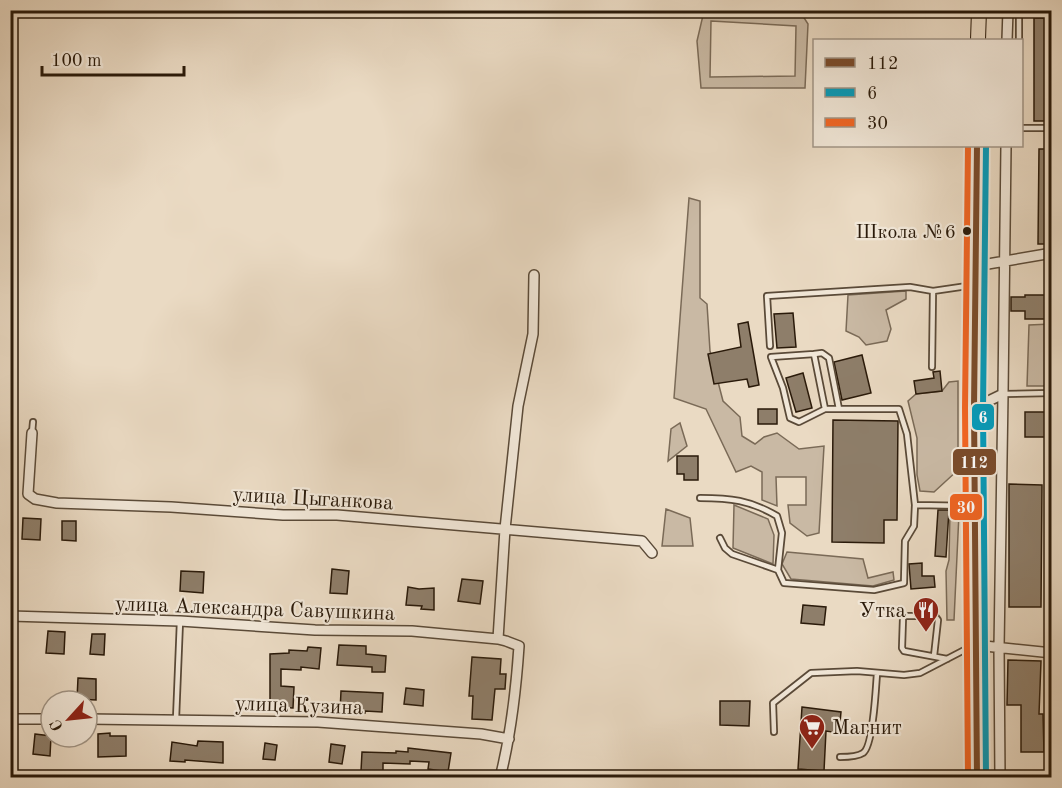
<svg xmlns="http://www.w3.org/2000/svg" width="1062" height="788" font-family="'Old Standard TT',serif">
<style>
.green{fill:#c9b9a4;stroke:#7a6a57;stroke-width:1.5;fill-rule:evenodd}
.building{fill:#8e7e6a;stroke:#2a1a0a;stroke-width:1.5}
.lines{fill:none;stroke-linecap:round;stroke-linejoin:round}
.service-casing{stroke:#5a4a38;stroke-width:8}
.minor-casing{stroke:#5a4a38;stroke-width:12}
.primary-casing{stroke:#2a1a0a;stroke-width:16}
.service{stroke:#f1e7d8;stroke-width:4.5}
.minor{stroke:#f1e7d8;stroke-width:9}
.primary{stroke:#eadac3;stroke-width:14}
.bus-1-casing{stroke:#f1e7d8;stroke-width:10}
.bus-2-casing{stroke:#f1e7d8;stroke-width:10}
.bus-3-casing{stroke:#f1e7d8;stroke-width:10}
.bus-1{stroke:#7a4b2a;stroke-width:6}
.bus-2{stroke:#049bba;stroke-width:6}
.bus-3{stroke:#f26522;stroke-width:6}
.bus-dot{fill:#2a1a0a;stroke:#f1e7d8;stroke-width:2}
.labels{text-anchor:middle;stroke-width:4.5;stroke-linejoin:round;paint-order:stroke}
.bus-label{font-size:20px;fill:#2a1a0a;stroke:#f1e7d8;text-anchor:end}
.street-label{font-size:21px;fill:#2a1a0a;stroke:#f1e7d8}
.poi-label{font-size:21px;fill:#2a1a0a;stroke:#f1e7d8;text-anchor:end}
.line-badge{stroke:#f1e7d8;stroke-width:2}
.badge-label{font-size:16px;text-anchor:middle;font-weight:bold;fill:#fff}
</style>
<rect width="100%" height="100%" fill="#eadac3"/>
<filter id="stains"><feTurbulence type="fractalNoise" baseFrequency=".00333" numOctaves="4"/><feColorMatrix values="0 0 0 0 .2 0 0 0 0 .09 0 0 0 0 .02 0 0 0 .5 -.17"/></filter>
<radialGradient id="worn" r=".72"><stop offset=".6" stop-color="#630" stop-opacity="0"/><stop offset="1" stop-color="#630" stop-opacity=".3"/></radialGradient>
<path class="green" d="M760,10L801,13L808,24L805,88H701L697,41L704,11ZM711,21L796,26L795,76L710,77Z
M689,198L700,201V298L707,304L710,351L723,401L740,417L742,436L755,444L764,437L777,433L799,449L824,446L819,533L807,536L790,523L788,505H806V477H776L777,506L762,500V472L751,466L736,472L706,409L674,398Z
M906,291V299L886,310L891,329L887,341L866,345L859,337L846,331L848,295Z
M1051,324V386H1027L1029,325Z
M958,381V470L934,492L920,491L917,475V438L908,401L916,394L942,391L949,382Z
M680,423L687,446L668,461L671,429Z
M734,505L768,519L774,535L773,564L733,548Z
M666,509L690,518L693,546H662Z
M950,511L959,513L954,620H947L946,571L949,560Z
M787,552L863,559L868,578L893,572L894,580L873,586L791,579L782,564Z"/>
<path class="building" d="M1034,18H1052V121H1034Z
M1039,149H1052V244H1038Z
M1025,295H1052V319H1025V311H1011V297H1025Z
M793,313L796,347L777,348L774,314Z
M748,322L759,385L749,387L747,379L714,384L708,354L741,347L738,324Z
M862,355L871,393L842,400L834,362Z
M940,371L942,391L916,394L914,381L934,378L933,372Z
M803,373L812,408L796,412L786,378Z
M758,409H777V424H758Z
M1025,412H1050V437H1025Z
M833,420L898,421L897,520H884V543L832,542Z
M677,456H698V480H684V474H677Z
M1009,484L1042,485L1041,607H1009Z
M938,510H949L946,557L935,556Z
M23,518L41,519L40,540L22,539Z
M62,521H76V541L62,540Z
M922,563V576H934L935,587L911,589L909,564Z
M332,569L349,571L347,594L330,593Z
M181,571L204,572L203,593L180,591Z
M462,579L483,581L480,604L458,601Z
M408,587L419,589L434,588V610L421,609L422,606L406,605Z
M803,605L826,607L824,625L801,623Z
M48,631L65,632L64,654L46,653Z
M92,634H105L104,655L90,654Z
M339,645L366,646V654L386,656L385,672H372V667L337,665Z
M308,647L321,648L319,669L301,667V670L281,669V686L294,687L293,708L270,707V654L289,653V650L307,651Z
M472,657L501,659L500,674H506L505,689H495L492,720L472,719L473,696H469Z
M1008,660L1041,661L1039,714H1043L1044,752H1021V705H1007Z
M78,678L96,679V700L77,699Z
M406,688L424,690L423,706L404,704Z
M341,691L383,693L382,712L365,711V713L340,712Z
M720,701H750L749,726L720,725Z
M802,707L841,712L839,733L826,731L824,771L798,769Z
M110,733V736H126V756L98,757V734Z
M35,734L51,736L50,756L33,754Z
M198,741L223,742V763L185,760V762L170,761L172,742L197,746Z
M265,743L277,745L275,760L263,759Z
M331,744L345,746L342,764L329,762Z
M408,748L451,753L448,772L428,769L429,762L410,761V764L383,763V772L361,771L362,752L396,753V751L408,752Z"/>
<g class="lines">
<g class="service-casing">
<path id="service" d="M1019,10V40
M1022,128H1052
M770,346L767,296L910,287L933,291L974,285
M814,354L822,353L829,358L839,409
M932,367L933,291
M1003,394L1052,393
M825,409L814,354L771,357L783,388L790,418L799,422L825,409H899L907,434L915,505
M32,433L33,422
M700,498C730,498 750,500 777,516L782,533L778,570L784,583L874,590L904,583L905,541L914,526L915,505L973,506
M720,538L725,548L732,554L778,570
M934,656L938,620L935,616H905L903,618L902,648L904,651L947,659
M176,719L180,621
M774,732L773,703L811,673L857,671L904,675L920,673L972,646
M840,757C847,757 857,757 863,753C873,747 876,687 877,673"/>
</g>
<g class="minor-casing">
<path id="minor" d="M1007,40L1008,10
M976,266L1052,253
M974,408L1003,394L1006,146
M32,433L28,494L35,499L57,503L171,507L283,515H337L642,541L652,553
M1051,446L1052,683
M10,616L180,621L315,630L412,631L498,639
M975,645L1052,653
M10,719H51
M87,719L318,722L481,734L509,739
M500,778C511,734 516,691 519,646L506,641L498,639L505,529L518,406L533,334L534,275
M1000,778L999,648L1003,394"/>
</g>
<g class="primary-casing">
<path id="primary" d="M978,40L979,10
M977,778L974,408L977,146"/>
</g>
<use href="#service" class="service"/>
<use href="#minor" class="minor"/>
<use href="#primary" class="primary"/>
<g class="bus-1-casing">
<path id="bus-1" d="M977,778L974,408L977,146"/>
</g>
<g class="bus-2-casing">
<path id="bus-2" d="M986,778L983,408L986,146"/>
</g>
<g class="bus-3-casing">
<path id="bus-3" d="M968,778L965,408L968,146"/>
</g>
<use href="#bus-1" class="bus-1"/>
<use href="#bus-2" class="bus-2"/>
<use href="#bus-3" class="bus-3"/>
</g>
<defs>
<g id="restaurant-pin" transform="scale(1.35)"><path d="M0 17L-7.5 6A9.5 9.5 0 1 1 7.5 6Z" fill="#8f2418" stroke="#f1e7d8"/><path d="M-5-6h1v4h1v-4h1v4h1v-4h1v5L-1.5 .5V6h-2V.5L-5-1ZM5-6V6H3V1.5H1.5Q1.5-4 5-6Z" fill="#fff"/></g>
<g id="supermarket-pin" transform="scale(1.35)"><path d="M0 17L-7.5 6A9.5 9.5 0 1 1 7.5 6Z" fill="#8f2418" stroke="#f1e7d8"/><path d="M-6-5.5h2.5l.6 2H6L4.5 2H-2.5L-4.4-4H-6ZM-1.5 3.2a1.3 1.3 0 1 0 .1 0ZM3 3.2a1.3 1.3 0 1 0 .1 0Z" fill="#fff"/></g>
</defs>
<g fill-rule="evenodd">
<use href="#restaurant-pin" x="926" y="610"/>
<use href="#supermarket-pin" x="812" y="727"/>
</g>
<circle class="bus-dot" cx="967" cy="231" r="5"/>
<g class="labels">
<g class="bus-label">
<text x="956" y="238">Школа №6</text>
</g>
<g class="street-label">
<text transform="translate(313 498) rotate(3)" y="7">улица Цыганкова</text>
<text transform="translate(255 608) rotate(2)" y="7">улица Александра Савушкина</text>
<text transform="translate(299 705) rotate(2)" y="7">улица Кузина</text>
</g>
<g class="poi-label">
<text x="906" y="617">Утка</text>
<text x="832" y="734" text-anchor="start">Магнит</text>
</g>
</g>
<g class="line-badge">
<rect x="971" y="403" width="24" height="28" rx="6" fill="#049bba"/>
<rect x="952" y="448" width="45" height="28" rx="6" fill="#7a4b2a"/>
<rect x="949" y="493" width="34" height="28" rx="6" fill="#f26522"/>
</g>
<g class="badge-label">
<text x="983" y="423">6</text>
<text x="974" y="468">112</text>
<text x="966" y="513">30</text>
</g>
<rect width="1062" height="788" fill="none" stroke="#eadac3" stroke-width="36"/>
<rect x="12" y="12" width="1038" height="764" fill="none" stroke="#2a1a0a" stroke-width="3"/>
<rect x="18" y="18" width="1026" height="752" fill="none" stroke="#2a1a0a" stroke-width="1.5"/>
<rect x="813" y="39" width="210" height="108" fill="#f1e7d8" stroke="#a19586" stroke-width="1.5"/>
<rect x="825" y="58" width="30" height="9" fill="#7a4b2a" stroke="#a19586" stroke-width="1.5"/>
<text x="867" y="69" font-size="18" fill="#2a1a0a">112</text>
<rect x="825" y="88" width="30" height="9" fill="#049bba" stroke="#a19586" stroke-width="1.5"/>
<text x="867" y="99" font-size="18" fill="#2a1a0a">6</text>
<rect x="825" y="118" width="30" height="9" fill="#f26522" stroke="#a19586" stroke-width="1.5"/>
<text x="867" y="129" font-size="18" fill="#2a1a0a">30</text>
<g transform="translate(69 719) rotate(243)"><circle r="28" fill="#f1e7d8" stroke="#a19586" stroke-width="1.5"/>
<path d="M0-4.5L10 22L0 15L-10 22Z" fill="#8f2418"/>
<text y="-9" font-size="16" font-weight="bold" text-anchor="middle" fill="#2a1a0a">С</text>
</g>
<path d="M42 66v9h142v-9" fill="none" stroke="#2a1a0a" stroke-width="3"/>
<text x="51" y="66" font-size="18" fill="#2a1a0a" stroke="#f1e7d8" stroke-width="4.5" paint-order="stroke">100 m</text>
<rect width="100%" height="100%" filter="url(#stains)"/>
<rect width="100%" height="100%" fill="url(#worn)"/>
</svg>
